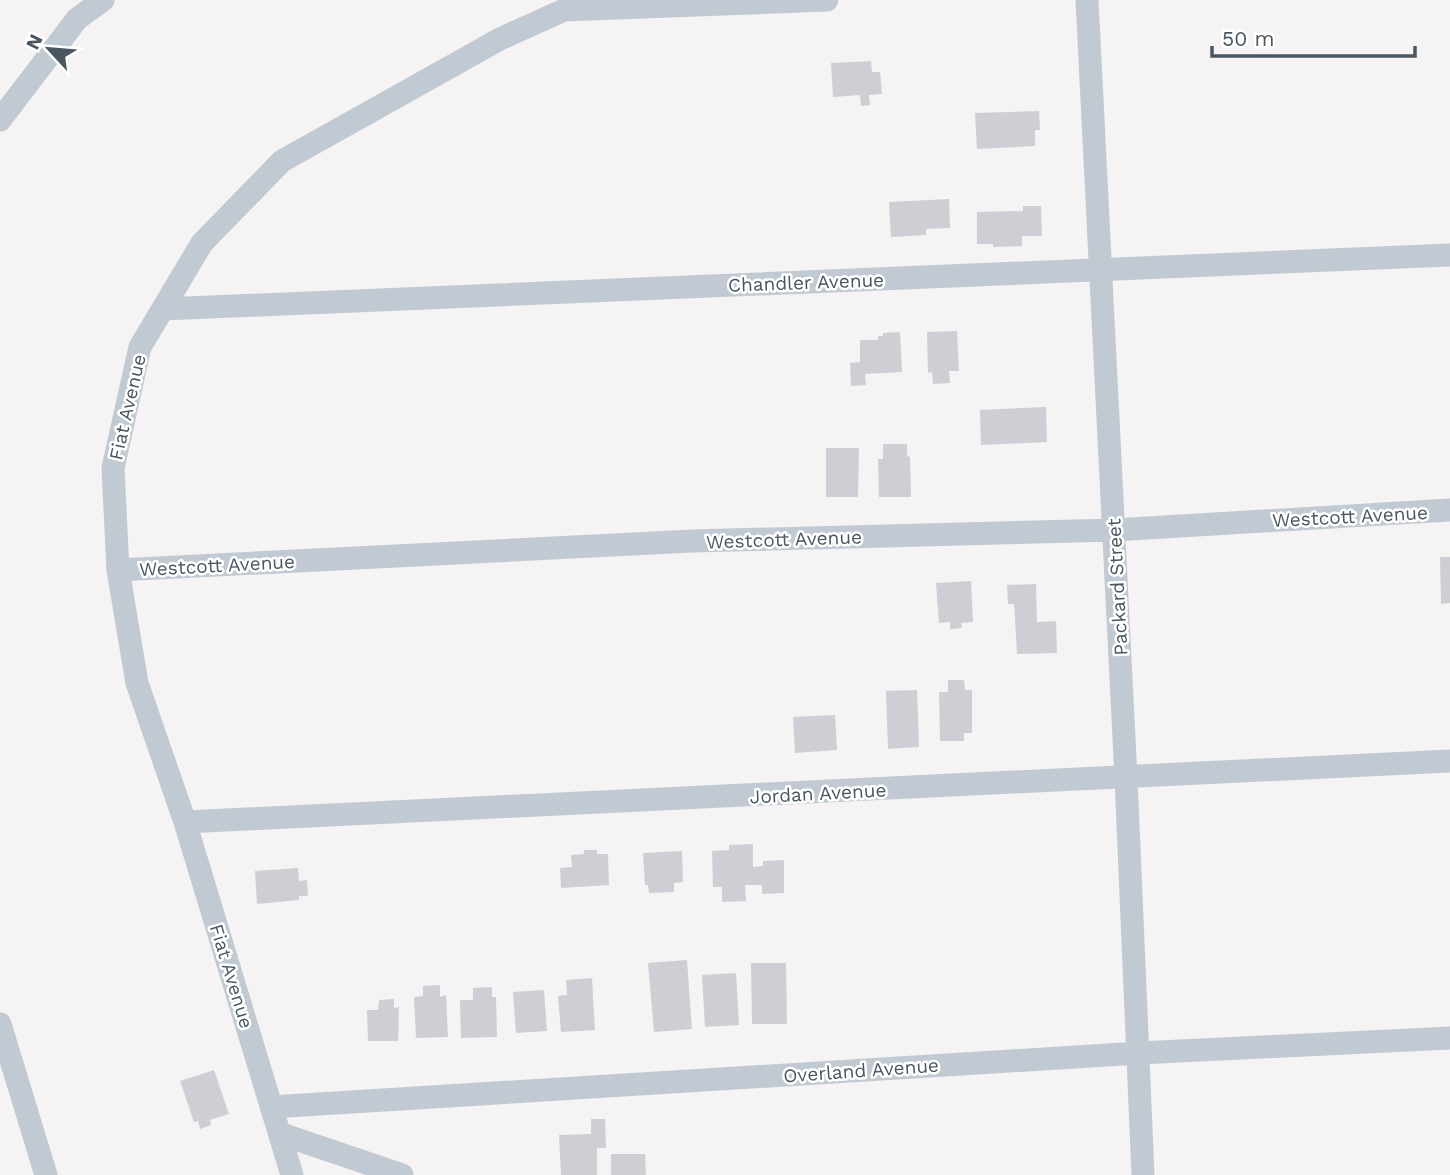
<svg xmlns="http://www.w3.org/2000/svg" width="1450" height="1175" font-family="'Work Sans',sans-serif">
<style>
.building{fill:#cdcfd5}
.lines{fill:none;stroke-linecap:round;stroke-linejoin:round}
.minor{stroke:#c1cad2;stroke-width:23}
.labels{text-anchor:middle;stroke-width:5;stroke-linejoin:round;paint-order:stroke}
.street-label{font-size:19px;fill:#4a5661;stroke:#fff}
</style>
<rect width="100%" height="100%" fill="#f5f3f3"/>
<path class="building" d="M871,61L872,72H880L882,94L869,95L870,105L861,106L860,95L833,97L831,63Z
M1039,111L1040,130H1035V146L977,149L975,113Z
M949,199L950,228L926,229V235L891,237L889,202Z
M1023,206H1041L1042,236H1022V246L993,247V244H977V212L1023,211Z
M957,331L959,371H949L950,383L933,384L932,372L928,373L927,332Z
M900,332L902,372L865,374L866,385L851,386L850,363L860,362V340H878V336H883V333Z
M1046,407L1047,442L981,445L980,410Z
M883,444H907V456L910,457L911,497H879L878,459H883Z
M826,448H859L858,497H826Z
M1440,557H1450V603L1441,604Z
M971,581L973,622L961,623L962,628L950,629V622L939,623L936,583Z
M1036,584L1037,622L1056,621L1057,653L1017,654L1014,604H1008L1007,585Z
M948,680H964L965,690H972V733H964V741H940L939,692H948Z
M917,690L919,747L888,749L886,691Z
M835,715L837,750L795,753L793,717Z
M753,844V867L763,866V861L784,860V893L762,894V885H745L746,901L722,902V887H713L712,851L729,850V845Z
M584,850H597V854H608L609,885L561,888L560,868L572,867L571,855L584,854Z
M682,851L683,882L674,883V892L649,893L648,885H645L643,853Z
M298,868L299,881L307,880L308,896H299V900L257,904L255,871Z
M687,960L692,1029L654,1032L648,963Z
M751,963H786L787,1024H752Z
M736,973L739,1025L705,1027L702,975Z
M592,978L595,1030L561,1032L558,996L567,995L566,980Z
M440,985V997L446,995L448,1037L416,1038L414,997L423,996V986Z
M492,987V997H496L497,1037L461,1038L460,1000H473V988Z
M544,990L547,1031L516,1033L513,992Z
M394,999V1008L399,1007L398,1041H368L367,1010H378L379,1000Z
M214,1070L229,1114L210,1120L211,1125L200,1129L198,1121L194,1122L180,1081Z
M591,1119H605L606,1148H597V1175H561L559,1135L591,1134Z
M611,1154H645L646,1175H611Z"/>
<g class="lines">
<path class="minor" d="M1087,0L1126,778L1143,1175
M0,120L77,19L103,0
M163,309L1450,255
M118,570L692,541L1114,530L1450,510
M185,822L1450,761
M0,1024L46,1175
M271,1107L1139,1053L1450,1038
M281,1134L402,1175
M292,1175L185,822L137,683L118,570L113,468L140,347L202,243L282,161L500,39L564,10L827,0"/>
</g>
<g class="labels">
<g class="street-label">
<text transform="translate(806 282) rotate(-2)" y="7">Chandler Avenue</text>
<text transform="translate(127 407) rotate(-77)" y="7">Fiat Avenue</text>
<text transform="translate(1350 516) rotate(-3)" y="7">Westcott Avenue</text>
<text transform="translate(784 539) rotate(-2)" y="7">Westcott Avenue</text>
<text transform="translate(217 565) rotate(-3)" y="7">Westcott Avenue</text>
<text transform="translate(1117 587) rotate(-93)" y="7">Packard Street</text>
<text transform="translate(818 793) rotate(-3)" y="7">Jordan Avenue</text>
<text transform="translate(232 976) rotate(73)" y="7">Fiat Avenue</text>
<text transform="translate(861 1070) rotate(-4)" y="7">Overland Avenue</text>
</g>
</g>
<g transform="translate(49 49) rotate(296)" stroke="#ffffff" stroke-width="5" paint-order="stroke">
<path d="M0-5L12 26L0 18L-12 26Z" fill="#4a5661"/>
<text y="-10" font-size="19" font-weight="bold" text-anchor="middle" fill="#4a5661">N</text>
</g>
<path d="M1212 46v10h203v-10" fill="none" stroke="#4a5661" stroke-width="3.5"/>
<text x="1222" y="46" font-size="21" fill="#4a5661" stroke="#ffffff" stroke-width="5" paint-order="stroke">50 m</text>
</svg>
